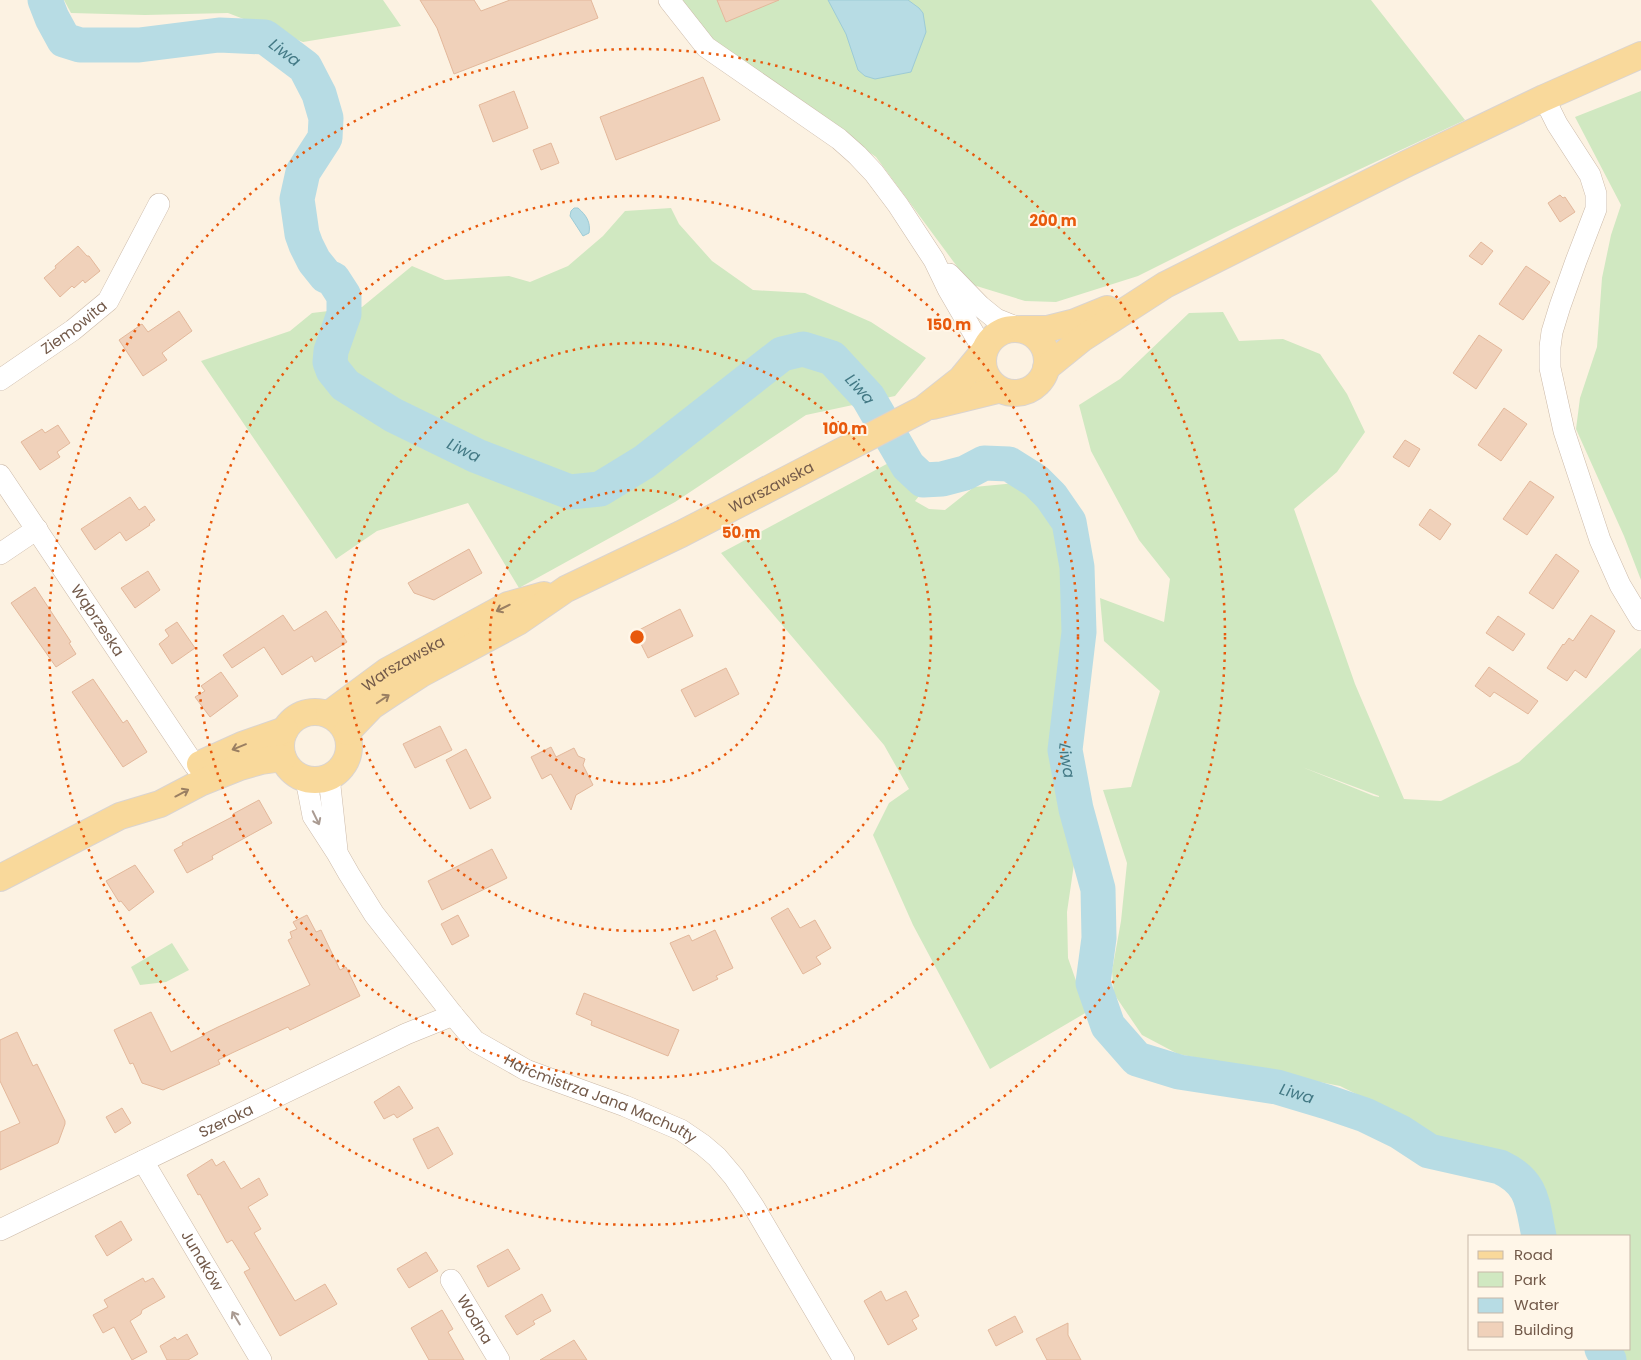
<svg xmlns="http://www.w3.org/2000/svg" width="1641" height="1360" font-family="Poppins,sans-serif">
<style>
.green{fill:#d0e8c1;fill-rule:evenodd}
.water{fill:#b7dce4;stroke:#9dcbd6}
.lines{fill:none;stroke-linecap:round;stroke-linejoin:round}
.river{stroke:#b7dce4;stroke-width:35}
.building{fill:#f0d1ba;stroke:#e3b89b}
.minor-casing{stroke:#ccbaa9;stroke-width:22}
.major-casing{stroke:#dad4d0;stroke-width:28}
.minor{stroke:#fff;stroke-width:21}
.major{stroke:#f9d99b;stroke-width:26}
.oneway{stroke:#9a7f62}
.oneway2{stroke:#aa9b92}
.ring{fill:none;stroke:#e8590c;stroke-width:2.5;stroke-dasharray:2.5 5}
.labels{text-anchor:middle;stroke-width:4;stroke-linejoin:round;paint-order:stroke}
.street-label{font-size:15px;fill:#725949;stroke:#fff6e8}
.water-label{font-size:16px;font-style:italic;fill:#437985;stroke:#fff6e8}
.centre{fill:#e8590c;stroke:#fff6e8;stroke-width:2.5}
.ring-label{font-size:15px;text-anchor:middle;font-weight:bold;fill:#e8590c;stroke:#fff6e8;stroke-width:4;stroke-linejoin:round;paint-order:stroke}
</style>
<rect width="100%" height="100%" fill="#fcf2e2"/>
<path class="green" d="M64,0H383L401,26L303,42L228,13L145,15L71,13Z
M678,0H1371L1465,120L1234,228L1138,276L1056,302L1025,301L970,284L876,157L717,45Z
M1641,91V580L1624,536L1576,429L1580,398L1597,347L1602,278L1611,235L1621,205L1575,117Z
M671,208L679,224L712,261L753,290L805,293L871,322L926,358L895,396L806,415L675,502L519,588L468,503L377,531L336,559L201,361L290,331L312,313L362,307L412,266L445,280L509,276L530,282L568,266L603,236L625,211Z
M1223,312L1239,341L1283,339L1320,354L1347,394L1365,432L1337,472L1294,509L1355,684L1404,799L1441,801L1519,762L1641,648V1360H1616L1611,1349H1630V1236H1555L1540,1192L1487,1151L1441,1143L1407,1119L1340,1086L1178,1054L1142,1035L1114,994L1112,971L1121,921L1127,863L1103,790L1131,787L1160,691L1104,641L1100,598L1164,622L1170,579L1139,540L1091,451L1079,405L1120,379L1189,313ZM1302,767L1379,796V797L1374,796Z
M896,459L914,484L924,490L915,501L929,509L945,510L974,487L1016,483L1058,522L1071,585L1063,712L1053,746L1059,792L1074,864L1067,912L1068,958L1087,1012L990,1069L913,925L873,835L889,803L909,789L884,745L721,553Z
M172,943L189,970L166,982L140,985L131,967Z"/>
<path class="water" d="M828,0H908L919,8L923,13L926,32L911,72L875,79L865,76L858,70L846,34Z
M574,208H578C586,215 591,222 589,233L583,236L570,216L571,211Z"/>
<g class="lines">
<g class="river">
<path id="s1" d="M45,0L52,18L64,40L80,45H139L219,35L265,37L305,67L319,94L326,118L325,138L303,172L297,199L302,234L306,245L314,261L326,276L333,279L344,296V314L331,351L330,362L333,370L345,385L393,415L477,456L570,492L600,489L644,462L782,354L803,349L832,358L868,397L908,466L923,480L942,479L965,473L984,463L1009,464L1036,481L1051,496L1069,522L1077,567L1079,632L1065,750L1076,809L1098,889L1099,938L1093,983L1108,1026L1137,1059L1179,1072L1277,1087L1327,1102L1365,1115L1400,1132L1429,1151L1500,1167C1534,1183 1532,1204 1539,1236"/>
<path d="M1602,1349L1609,1360"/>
</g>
</g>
<path class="building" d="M420,0H474L481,11L510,0H591L598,18L454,74L437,28Z
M717,0H779L726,22Z
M703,77L720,120L616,160L600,117Z
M514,91L528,128L493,142L479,105Z
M551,143L559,163L541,170L533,150Z
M1560,195L1563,198L1565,197L1575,212L1560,222L1548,203Z
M1481,242L1493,251L1482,265L1469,256Z
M78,246L87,256H89L100,271L85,283L83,280L74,288L72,286L60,297L44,278L56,268L55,266Z
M1526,266L1550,282L1523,320L1499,304Z
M179,311L192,331L162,353L167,360L143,376L119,340L142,324L148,332Z
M1479,335L1502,350L1476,389L1453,373Z
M1504,408L1527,424L1501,461L1478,445Z
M58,425L70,443L57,452L60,457L40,470L21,442L42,429L45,433Z
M1405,440L1420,449L1409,467L1393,457Z
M1530,481L1554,497L1527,535L1503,519Z
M130,497L139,510L145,506L155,520L149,524L150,525L126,541L120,532L95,550L81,529Z
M1430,509L1451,524L1440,540L1419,525Z
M469,549L482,573L434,600L414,593L408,583Z
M1556,554L1579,571L1553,609L1529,593Z
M148,571L160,590L135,608L121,588Z
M35,587L71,642L69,643L76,654L56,667L11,603Z
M680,609L693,636L648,658L635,632Z
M326,611L347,642L315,662L312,656L282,675L264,647L232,668L223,655L283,615L294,631Z
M1591,615L1615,631L1586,678L1575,670L1567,681L1547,668L1563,644L1564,645L1569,638L1573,641Z
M1498,616L1525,634L1513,651L1486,633Z
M177,622L195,648L172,664L159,644L169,636L165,630Z
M1489,667L1538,701L1528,714L1494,692L1490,697L1475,686Z
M726,668L739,694L695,717L681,690Z
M221,672L238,696L210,717L195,697L205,691L201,686Z
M93,679L123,723L127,720L147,752L123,767L72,692Z
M440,726L452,750L415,768L403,744Z
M551,747L556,757L574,748L578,756L585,759L583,765L593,785L576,795L571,810L551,774L542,779L531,757Z
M466,749L491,798L470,809L446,760Z
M259,800L272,823L221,851L212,856L213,859L187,873L174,850L183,845L182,843L234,816L233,814Z
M492,849L507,878L442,910L428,881Z
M135,865L154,892L129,911L121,901L119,902L106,881Z
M788,908L800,928L815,920L831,948L816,957L821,964L803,974L771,918Z
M307,915L316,932L321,930L340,970L346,967L360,996L290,1030L288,1027L232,1053L218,1060L220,1064L163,1090L142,1083L133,1063L130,1064L114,1030L151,1012L171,1052L205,1035L204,1034L218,1027L310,985L288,940L292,938L290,932L297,929L293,922Z
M458,915L469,936L452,945L441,924Z
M715,930L733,968L716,976L718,979L693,991L670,943L689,935L692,941Z
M584,993L679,1030L668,1056L591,1025L592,1021L576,1014Z
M17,1032L33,1066L37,1064L65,1121V1124L58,1143L0,1170V1132L20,1123L0,1081V1040Z
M399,1086L413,1108L397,1118L394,1114L384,1119L374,1102Z
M122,1108L131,1123L115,1133L106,1117Z
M438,1127L453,1154L428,1169L413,1139Z
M212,1159L216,1166L224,1161L241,1189L259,1178L268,1195L248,1207L261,1229L254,1233L295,1301L325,1284L337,1304L280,1336L244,1272L250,1269L232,1240L227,1243L200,1194L198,1195L187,1175Z
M121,1221L132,1240L107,1256L95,1236Z
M508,1249L520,1269L488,1287L477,1266Z
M426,1252L438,1271L409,1288L397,1269Z
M143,1278L145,1282L153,1278L165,1297L142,1310L141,1314L130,1321L147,1352L132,1360L114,1327L103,1333L93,1315L108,1307L104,1300Z
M881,1291L886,1301L906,1291L919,1316L912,1320L917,1329L888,1345L864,1301Z
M542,1294L551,1311L533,1321L535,1324L517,1335L505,1316Z
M442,1310L453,1329L448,1332L464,1360H429L411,1328Z
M1015,1316L1023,1332L996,1346L988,1330Z
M1068,1323V1335L1081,1360H1047L1036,1339Z
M187,1334L198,1354L188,1360H167L160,1346L175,1337L177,1340Z
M574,1340L587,1360H540Z"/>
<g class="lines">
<g class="minor-casing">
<g id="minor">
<path d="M669,0L706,47L839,139L857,155L874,173L898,205L934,260L948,289L984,351"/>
<path d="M1544,98L1557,124L1590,175L1596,194V209L1576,261L1560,306L1552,332L1550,347V368L1564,431L1600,540L1620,585L1641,620"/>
<path d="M949,274L980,306L996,319L1021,329"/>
<path id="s2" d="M0,380L73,330L108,301L159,204"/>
<path id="s3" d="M0,475L195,766"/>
<path d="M0,554L37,529"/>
<path d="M329,777L337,850"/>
<path id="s4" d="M306,779L313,816L337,853L349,874L374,914L453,1015L475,1041L526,1070L625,1106L681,1130L703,1145L717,1157L734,1177L754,1207L844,1360"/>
<path id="s5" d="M143,1161L261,1360"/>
<path id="s6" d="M0,1230L406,1034L453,1015"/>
<path id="s7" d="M451,1280L499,1360"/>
</g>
</g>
<g class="major-casing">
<g id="major">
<circle cx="1015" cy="361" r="32"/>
<path d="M1021,329H1047L1075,322L1107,309"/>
<path d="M1046,368L1083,338L1165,285L1406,164L1544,98L1641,55"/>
<path d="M933,406L998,390"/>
<circle cx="315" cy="746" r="34"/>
<path id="s8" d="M329,714L387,671L508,605L544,595"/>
<path id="s9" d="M347,732L372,706L390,694L421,674L518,622L566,589L681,534L923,409L961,379L984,351"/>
<path d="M200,764L242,745L285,730"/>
<path d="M0,878L120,816L160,804L200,783L240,767L261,761L283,758"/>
</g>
</g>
<use href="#minor" class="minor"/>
<use href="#major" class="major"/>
</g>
<defs><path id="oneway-shaft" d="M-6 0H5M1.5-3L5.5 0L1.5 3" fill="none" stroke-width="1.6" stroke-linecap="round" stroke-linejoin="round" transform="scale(1.25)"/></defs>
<g class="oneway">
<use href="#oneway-shaft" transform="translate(503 608) rotate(154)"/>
<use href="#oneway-shaft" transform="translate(383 699) rotate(-34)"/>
<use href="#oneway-shaft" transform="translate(239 747) rotate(158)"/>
<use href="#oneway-shaft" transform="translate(182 793) rotate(-28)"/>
</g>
<g class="oneway2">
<use href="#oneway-shaft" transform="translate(316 818) rotate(64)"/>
<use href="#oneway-shaft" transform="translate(236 1318) rotate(-121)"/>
</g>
<g class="ring">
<circle cx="637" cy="637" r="147"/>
<circle cx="637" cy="637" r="294"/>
<circle cx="637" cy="637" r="441"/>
<circle cx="637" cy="637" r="588"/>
</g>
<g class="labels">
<g class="street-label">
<text dy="5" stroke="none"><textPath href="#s2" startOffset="91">Ziemowita</textPath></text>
<text dy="5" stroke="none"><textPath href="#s9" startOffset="492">Warszawska</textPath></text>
<text dy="5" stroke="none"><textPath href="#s3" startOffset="175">Wąbrzeska</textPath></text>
<text dy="5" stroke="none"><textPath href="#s8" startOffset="90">Warszawska</textPath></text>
<text dy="5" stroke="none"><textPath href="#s4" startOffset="454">Harcmistrza Jana Machutty</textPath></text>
<text dy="5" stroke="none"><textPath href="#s6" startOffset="251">Szeroka</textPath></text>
<text dy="5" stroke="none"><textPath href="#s5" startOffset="116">Junaków</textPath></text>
<text dy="5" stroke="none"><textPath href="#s7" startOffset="46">Wodna</textPath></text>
</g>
<g class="water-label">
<text dy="6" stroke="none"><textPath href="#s1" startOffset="272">Liwa</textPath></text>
<text dy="6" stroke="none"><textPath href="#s1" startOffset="1249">Liwa</textPath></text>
<text dy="6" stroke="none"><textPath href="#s1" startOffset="784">Liwa</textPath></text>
<text dy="6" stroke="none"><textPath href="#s1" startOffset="1775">Liwa</textPath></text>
<text dy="6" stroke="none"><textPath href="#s1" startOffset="2255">Liwa</textPath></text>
</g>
</g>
<circle cx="637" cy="637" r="8" class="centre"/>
<g class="ring-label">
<text x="1053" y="226">200 m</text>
<text x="949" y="330">150 m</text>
<text x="845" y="434">100 m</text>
<text x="741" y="538">50 m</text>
</g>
<rect x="1468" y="1235" width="162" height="115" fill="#fff6e8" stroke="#c7b7a8"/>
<rect x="1478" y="1251" width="25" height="8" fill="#f9d99b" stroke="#c7b7a8"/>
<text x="1514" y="1260" font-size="15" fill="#725949">Road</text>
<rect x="1478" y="1272" width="25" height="15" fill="#d0e8c1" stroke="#c7b7a8"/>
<text x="1514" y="1285" font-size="15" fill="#725949">Park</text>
<rect x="1478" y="1298" width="25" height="15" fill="#b7dce4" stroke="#c7b7a8"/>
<text x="1514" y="1310" font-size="15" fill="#725949">Water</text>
<rect x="1478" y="1322" width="25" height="15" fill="#f0d1ba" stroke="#c7b7a8"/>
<text x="1514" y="1335" font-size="15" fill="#725949">Building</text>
</svg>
